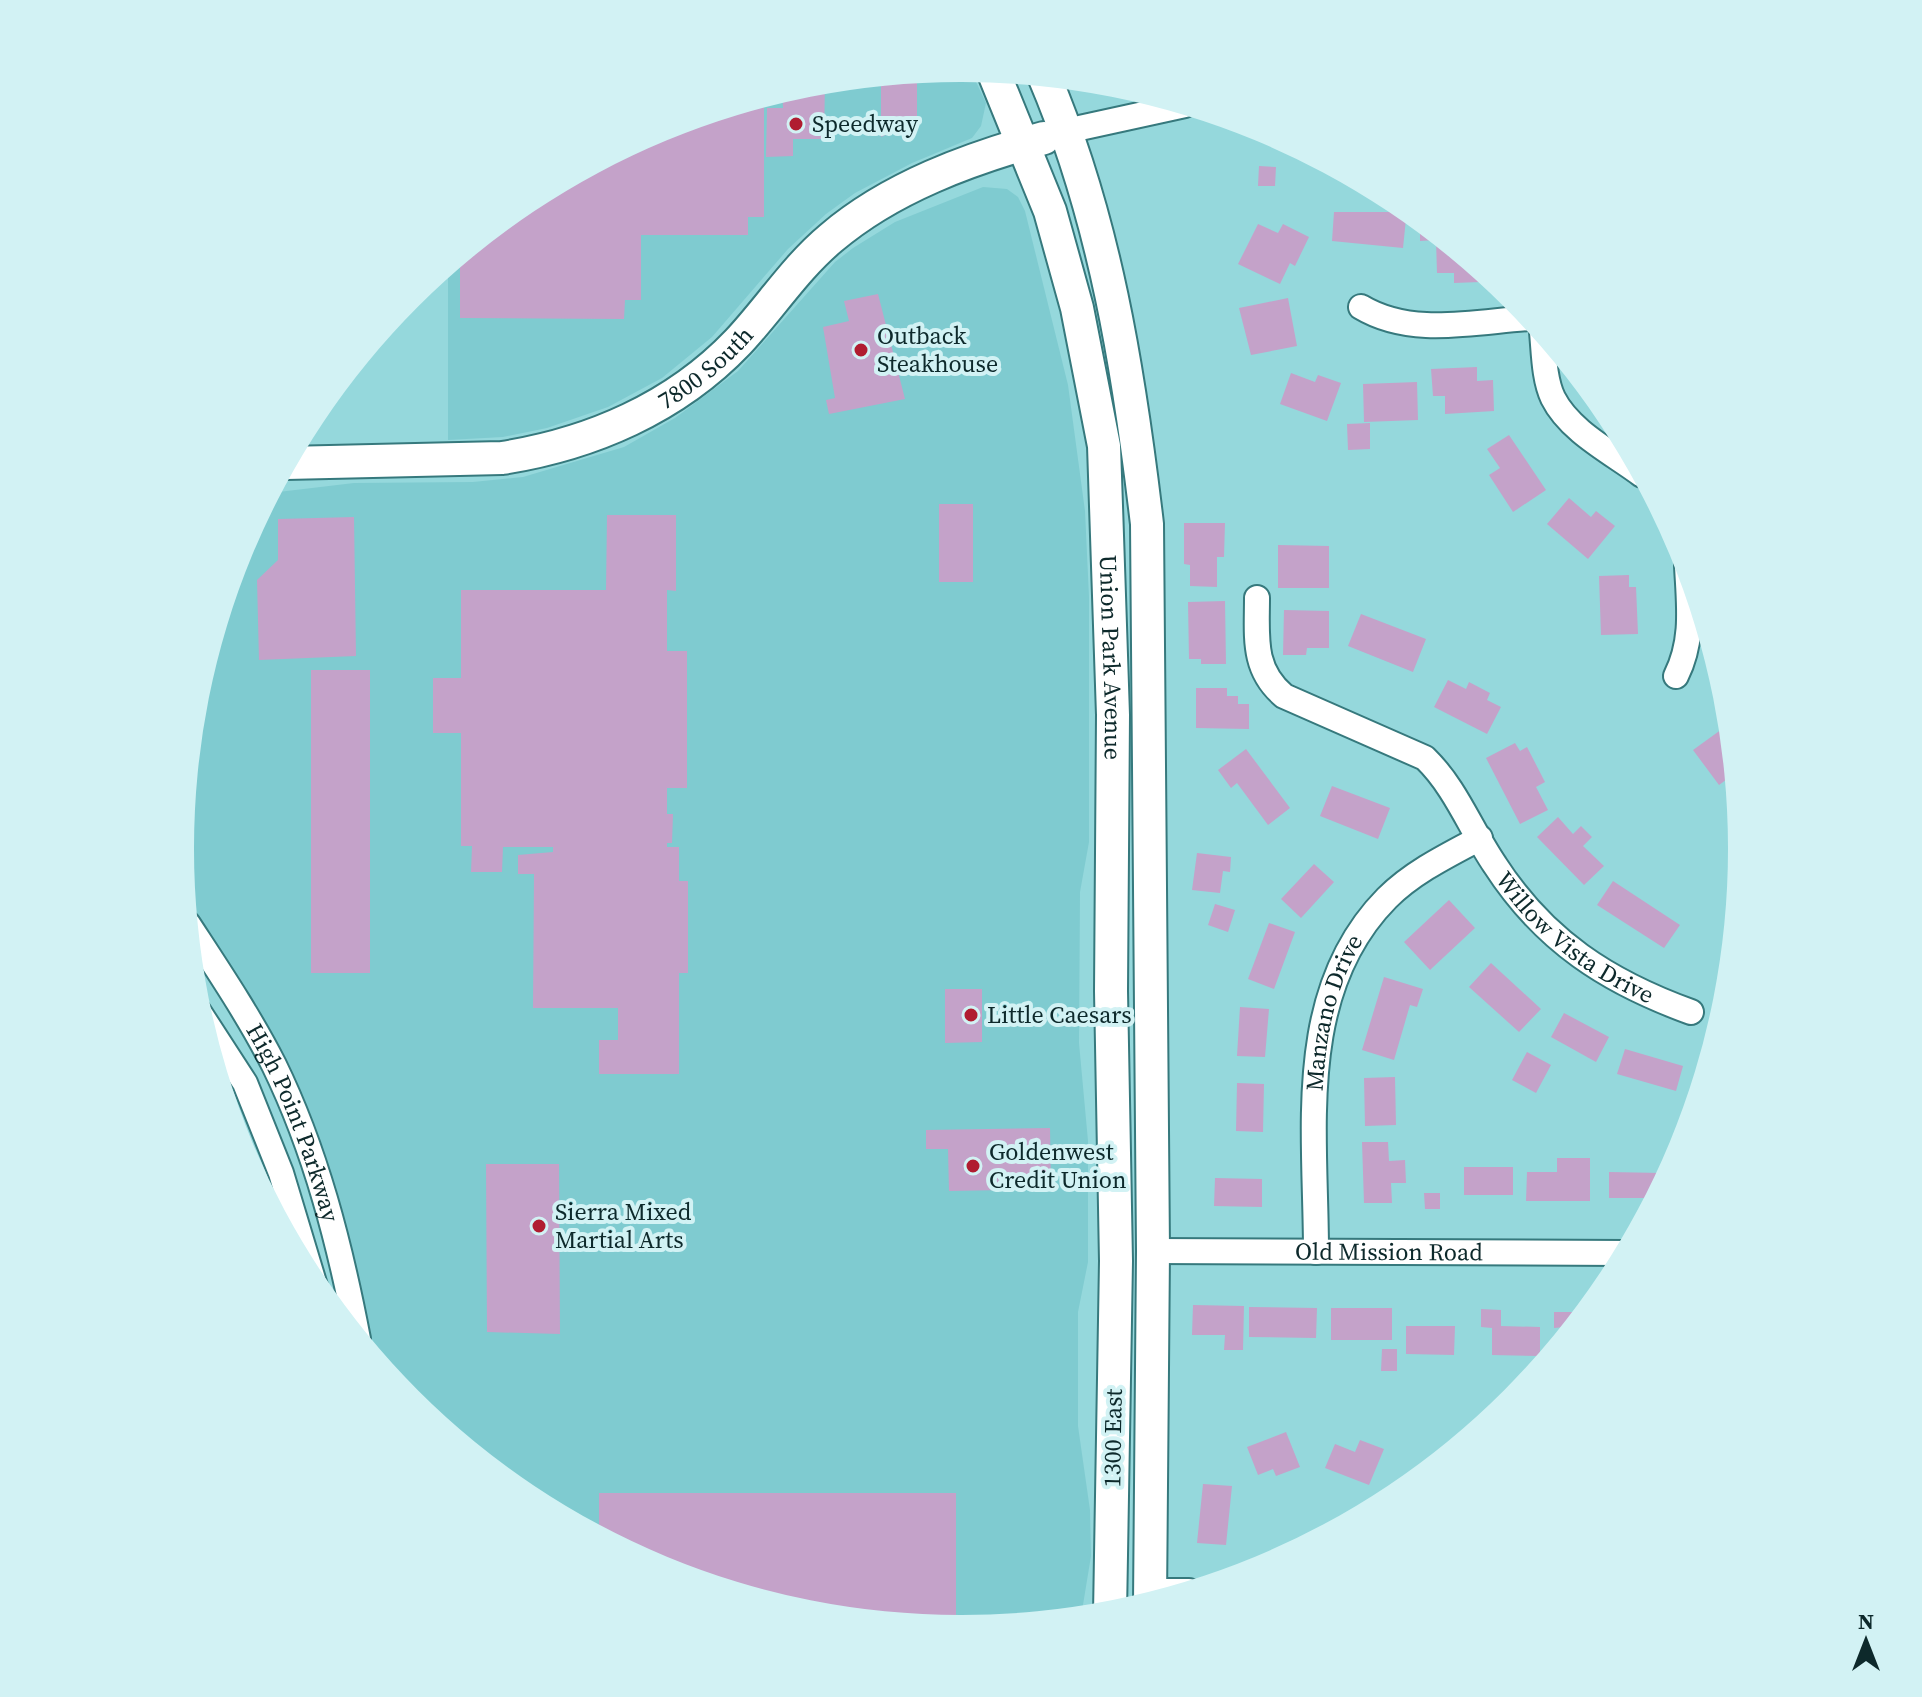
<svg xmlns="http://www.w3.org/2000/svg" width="1922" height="1697" font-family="'Source Serif 4',serif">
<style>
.built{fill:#7fcbd0}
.building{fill:#c4a2c9}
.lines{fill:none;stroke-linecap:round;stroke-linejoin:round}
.minor-casing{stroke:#36797d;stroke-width:28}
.major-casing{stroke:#36797d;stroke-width:36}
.minor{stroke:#fff;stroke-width:24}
.major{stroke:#fff;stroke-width:32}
.poi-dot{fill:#b01d30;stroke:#d2f2f4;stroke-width:3}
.labels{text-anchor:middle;stroke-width:8;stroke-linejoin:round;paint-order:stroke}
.poi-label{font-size:24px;fill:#0d292b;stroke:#d2f2f4;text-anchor:start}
.street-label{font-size:24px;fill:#0d292b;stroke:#d2f2f4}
</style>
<rect width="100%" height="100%" fill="#95d8dc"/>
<path class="built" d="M961,68L970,69L986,103L981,126L972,138L912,163L855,193L826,214L788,249L712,337L662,378L608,407L547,428L503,437L448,440V265L528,199L663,127L809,83Z
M983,187L1007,189L1018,197L1025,211L1068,385L1085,511L1089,597V842L1080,892L1079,1043L1088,1141V1262L1078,1312V1426L1090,1510L1091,1556L1081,1617L961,1629L808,1614L662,1569L527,1497L409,1400L375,1359L357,1269L322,1151L262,1020L185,896L181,848L196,696L240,549L270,493L354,483L473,482L523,477L624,447L675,418L738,371L835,262L853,248L895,222Z"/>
<path class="building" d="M917,72V122L881,137V76Z
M825,81L824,139H793V156L766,157L767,108H783L782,91Z
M764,97V217H748V235H641V300H625L624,319L460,318V255L528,199L663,127Z
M1259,166L1276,167L1275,186H1258Z
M1391,206L1407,209L1403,248L1332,241L1334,212H1390Z
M1258,224L1278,233L1283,224L1309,237L1295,266L1290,263L1280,284L1238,264Z
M1420,226H1427L1480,269V282L1454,283V273H1437L1436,240L1420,241Z
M878,294L905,399L829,414L826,400L835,398L823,327L849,321L844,301Z
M1288,298L1297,346L1251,355L1239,308Z
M1477,367V381L1493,380L1494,411L1445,414V396H1433L1431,369Z
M1291,373L1315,382L1318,375L1341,383L1327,421L1280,404Z
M1417,382L1418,420L1364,422L1363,384Z
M1370,423V449L1348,450L1347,424Z
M1509,435L1546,490L1513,512L1489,475L1500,468L1487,449Z
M1569,498L1591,517L1596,511L1615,526L1588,559L1547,524Z
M939,504H973V582H939Z
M607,515H676V591L667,590V651H687V788H667V814H673L672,843H667V847H679V881H688V973H679V1074H599V1040H618V1008H533L534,874H518V855L553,852V847H503L502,872H471L472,846H461V733H433V678H461V590H606Z
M354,517L356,656L259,660L257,580L278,560V519Z
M1184,523H1225L1224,557H1217V587L1190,586V565L1184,564Z
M1278,545L1329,546V588H1278Z
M1629,575V587H1636L1638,634L1601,635L1599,576Z
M1225,601L1226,664H1201V659H1189L1188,602Z
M1284,610L1329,611V648H1307L1306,655H1283Z
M1361,614L1426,639L1413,672L1348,646Z
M311,670H370V973H311Z
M1448,680L1466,689L1469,682L1490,693L1487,700L1501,707L1487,734L1434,707Z
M1196,688H1227V696H1238V704H1249V729L1196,728Z
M1729,724L1734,774L1719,785L1693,750Z
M1515,743L1520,751L1527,747L1545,782L1536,787L1548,810L1520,824L1486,758Z
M1246,749L1290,808L1268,825L1237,783L1231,788L1218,770Z
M1332,786L1390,808L1378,839L1320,816Z
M1558,817L1573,834L1581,826L1592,837L1583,846L1604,866L1584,885L1537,837Z
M1197,853L1231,857L1230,872L1223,871L1220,893L1192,890Z
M1314,864L1334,882L1301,918L1281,899Z
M1613,881L1680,925L1664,948L1597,905Z
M1449,900L1475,928L1430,970L1404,942Z
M1215,904L1235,910L1228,932L1208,925Z
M1269,923L1295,932L1274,989L1248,979Z
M1491,963L1541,1009L1519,1032L1469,987Z
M1384,977L1423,989L1417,1007L1410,1005L1394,1060L1362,1050Z
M945,989H982V1042L945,1043Z
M1240,1007L1269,1009L1265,1057L1237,1056Z
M1564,1013L1609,1037L1596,1062L1551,1037Z
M1625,1049L1683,1066L1676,1091L1617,1074Z
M1527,1052L1551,1065L1536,1093L1512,1080Z
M1395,1077L1396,1125L1365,1126L1364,1078Z
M1237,1083L1264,1084L1263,1132L1236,1131Z
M1050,1128L1051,1189L949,1191L948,1149H926V1130Z
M1362,1142H1388L1389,1161L1405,1160L1406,1183H1391L1392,1203H1364Z
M1557,1158H1590V1201H1526L1527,1172H1557Z
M1663,1162H1674L1655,1198H1609V1172L1663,1173Z
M486,1164H559L560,1334L487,1332Z
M1464,1167H1513V1195H1464Z
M1215,1178L1262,1179V1207L1214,1206Z
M1424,1193H1440V1209H1425Z
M1193,1305L1244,1306L1243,1350H1224L1225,1335H1192Z
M1249,1307L1317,1308L1316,1338L1249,1337Z
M1331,1308H1392V1340H1331Z
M1481,1309L1501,1310V1326L1540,1327V1356L1492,1355V1328L1481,1327Z
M1554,1312H1574V1326L1566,1336L1565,1327L1554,1328Z
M1406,1326H1455L1454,1355L1406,1354Z
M1382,1349H1397V1371H1381Z
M1286,1432L1300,1467L1276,1476L1273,1469L1258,1475L1247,1447Z
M1360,1440L1384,1449L1369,1485L1325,1468L1335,1444L1355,1452Z
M1203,1484L1232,1486L1226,1545L1197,1543Z
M1406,1485L1407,1487L1383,1504L1380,1497Z
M599,1493H956V1629L808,1614L662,1569L599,1536Z"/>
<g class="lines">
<g class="minor-casing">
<g id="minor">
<path d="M1066,131L1185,105"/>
<path d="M1361,307C1411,337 1473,322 1530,318"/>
<path d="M1542,332C1544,353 1544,379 1553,398C1570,432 1613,453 1642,475"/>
<path id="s1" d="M1257,598C1257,637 1252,669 1284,696L1425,758C1456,788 1471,830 1495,865C1544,941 1608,982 1691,1012"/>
<path d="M1676,676C1694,640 1689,605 1687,566"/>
<path id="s2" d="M188,924C218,970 249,1016 274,1065C316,1151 340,1245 358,1339"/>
<path d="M199,1012L245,1083L281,1173L315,1286"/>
<path id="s3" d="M1153,1251L1626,1253"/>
<path id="s4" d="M1316,1252C1316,1131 1294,992 1387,898C1413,872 1448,855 1480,838"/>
<path d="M1150,1591H1189"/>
</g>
</g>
<g class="major-casing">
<g id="major">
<path id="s5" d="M993,71L1050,211L1077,308L1104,446L1113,715L1111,991L1116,1261L1110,1614"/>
<path d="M1044,76C1105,219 1129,371 1147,524L1153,1251L1150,1603"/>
<path id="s6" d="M286,463L502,458C591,444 675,408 738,342C770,308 795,268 831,238C891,187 969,159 1044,138"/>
</g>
</g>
<use href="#minor" class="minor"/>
<use href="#major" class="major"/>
</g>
<g class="poi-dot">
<circle cx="796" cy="124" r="8"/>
<circle cx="861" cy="350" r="8"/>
<circle cx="971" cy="1015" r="8"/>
<circle cx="973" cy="1166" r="8"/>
<circle cx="539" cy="1226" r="8"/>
</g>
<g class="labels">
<g class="poi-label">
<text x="812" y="132">Speedway</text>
<text x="877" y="344">Outback<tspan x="877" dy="28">Steakhouse</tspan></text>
<text x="987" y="1023">Little Caesars</text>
<text x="989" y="1160">Goldenwest<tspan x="989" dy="28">Credit Union</tspan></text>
<text x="555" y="1220">Sierra Mixed<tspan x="555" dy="28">Martial Arts</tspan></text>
</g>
<g class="street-label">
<text dy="8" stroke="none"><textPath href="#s6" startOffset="442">7800 South</textPath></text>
<text dy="8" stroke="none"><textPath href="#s5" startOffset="604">Union Park Avenue</textPath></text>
<text dy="8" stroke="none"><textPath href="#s1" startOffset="498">Willow Vista Drive</textPath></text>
<text dy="8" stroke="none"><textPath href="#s4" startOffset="242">Manzano Drive</textPath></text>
<text dy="8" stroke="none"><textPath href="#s2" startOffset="226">High Point Parkway</textPath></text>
<text dy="8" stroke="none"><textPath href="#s3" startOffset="236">Old Mission Road</textPath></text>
<text transform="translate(1113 1438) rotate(-89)" y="8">1300 East</text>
</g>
</g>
<path d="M0 0H1922V1697H0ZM960 82H962A766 766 0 0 1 1728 848V849A766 766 0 0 1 962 1615H960A766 766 0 0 1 194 849V848A766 766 0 0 1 960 82Z" fill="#d2f2f4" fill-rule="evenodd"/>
<g transform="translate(1866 1641)" stroke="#d2f2f4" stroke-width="6" paint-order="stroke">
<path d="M0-6L14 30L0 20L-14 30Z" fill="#0d292b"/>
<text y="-12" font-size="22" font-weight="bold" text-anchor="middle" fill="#0d292b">N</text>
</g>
</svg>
